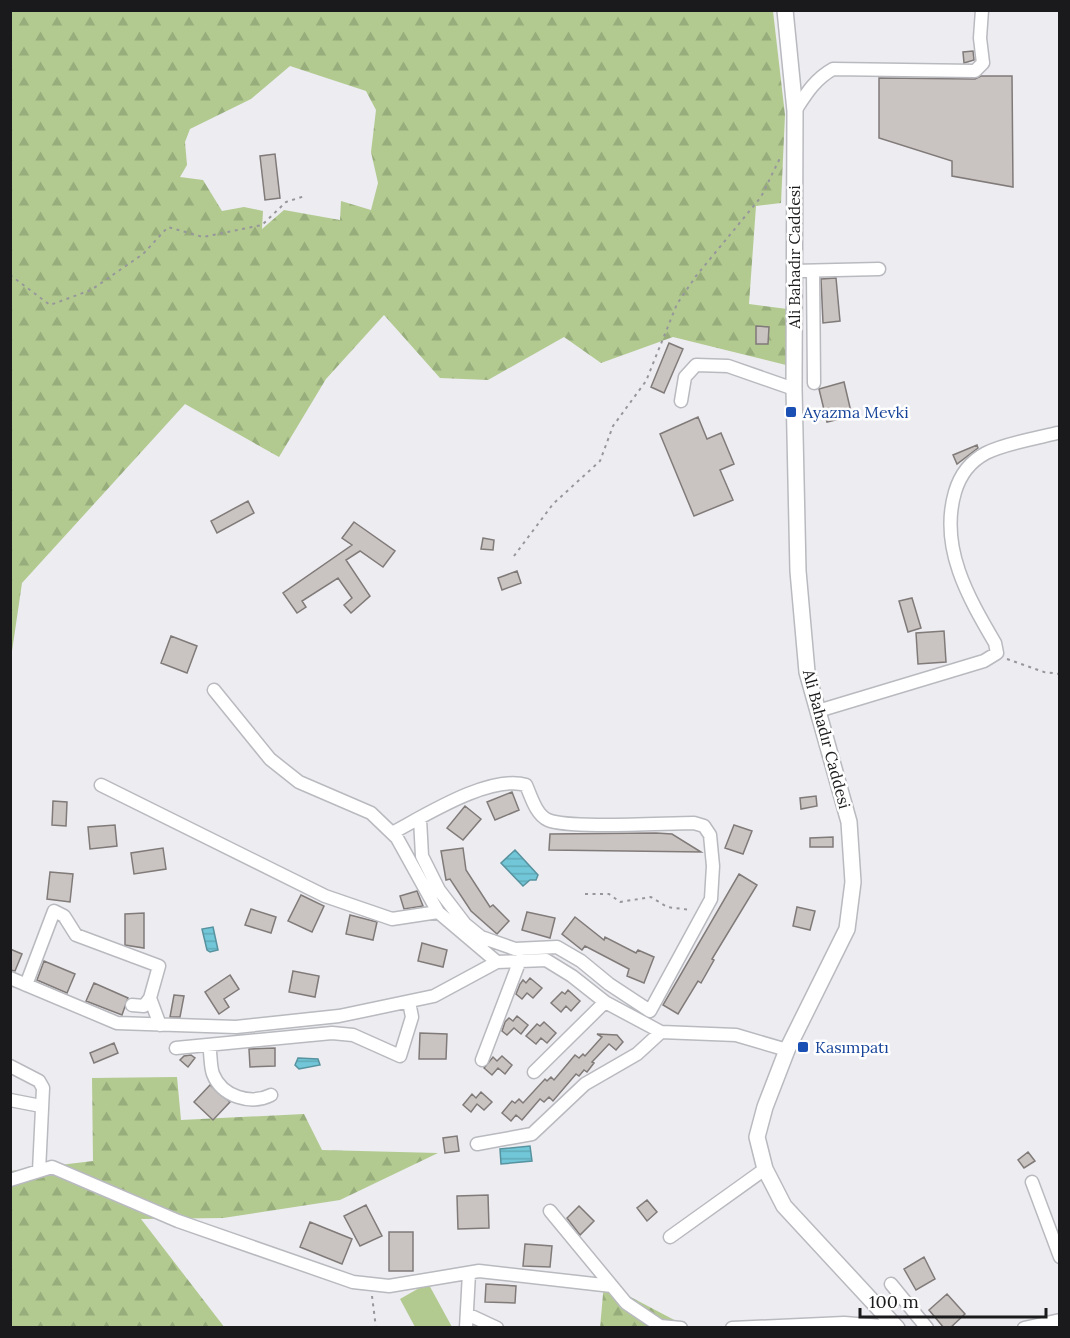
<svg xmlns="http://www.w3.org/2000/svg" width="1070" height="1338" font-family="Lora,serif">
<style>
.green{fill:#b2ca90}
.forest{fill:url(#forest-firs);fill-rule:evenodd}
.water{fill:url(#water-rules);stroke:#57929f;stroke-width:1.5}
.building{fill:#c9c3c1;stroke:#807a79;stroke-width:1.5}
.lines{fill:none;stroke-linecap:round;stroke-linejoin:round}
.minor-casing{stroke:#b9babf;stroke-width:15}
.major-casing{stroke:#b9babf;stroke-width:18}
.path{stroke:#97979b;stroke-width:2;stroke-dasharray:3 4.5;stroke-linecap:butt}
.minor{stroke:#fff;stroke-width:12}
.major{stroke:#fff;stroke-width:15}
.transit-dot{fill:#1a4fb4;stroke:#fff;stroke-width:2}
.labels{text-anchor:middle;stroke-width:5;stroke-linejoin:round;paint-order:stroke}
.street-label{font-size:16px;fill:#1a1a1c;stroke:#fff}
.transit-label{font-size:16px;fill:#164399;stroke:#fff;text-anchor:start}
</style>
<defs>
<pattern id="forest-firs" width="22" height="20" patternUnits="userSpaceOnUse" patternTransform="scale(1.5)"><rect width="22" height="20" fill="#b2ca90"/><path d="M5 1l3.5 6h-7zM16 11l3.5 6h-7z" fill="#98ad7c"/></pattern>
<pattern id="water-rules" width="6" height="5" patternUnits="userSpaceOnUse" patternTransform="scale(1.5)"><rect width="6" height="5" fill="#71c6d7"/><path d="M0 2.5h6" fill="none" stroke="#61aab8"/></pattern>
</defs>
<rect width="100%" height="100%" fill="#ececf1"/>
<path class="green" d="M428,1283L452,1327H415L400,1299Z"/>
<path class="forest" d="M11,11H773L785,115L781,203L756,206L749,304L795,310L790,366L673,337L601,363L564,337L488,380L440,378L384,315L326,379L279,457L185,404L22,583L11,658ZM290,66L366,91L376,110L371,152L378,183L371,210L341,201L340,220L284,210L262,229L263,211L244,207L222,211L203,180L180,177L187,165L185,142L190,129L251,99Z
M177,1077L181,1120L304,1114L322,1150L438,1153L340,1200L223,1218L141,1219L225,1328L11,1327L10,1171L93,1161L92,1078Z
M604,1283L680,1323L686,1328H600Z"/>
<path class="water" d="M515,850L538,875L536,880H530L523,886L501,863Z
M213,927L218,950L210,952L207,950L202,929Z
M298,1058L318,1059L320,1065L299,1069L295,1065Z
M530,1146L532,1161L501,1164L500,1149Z"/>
<path class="building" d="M973,51L974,60L964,63L963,52Z
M981,76H1012L1013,187L952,176V161L879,138V78L975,79Z
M275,154L280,198L265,200L260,156Z
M836,278L840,321L823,323L821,279Z
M756,326L769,327L768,344H756Z
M669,343L683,349L664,393L651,387Z
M844,382L852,416L827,422L819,389Z
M698,417L707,439L721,433L734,464L720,470L733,500L694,516L660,434Z
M977,445L978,448L957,464L953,455Z
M248,501L254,513L217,533L211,521Z
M354,522L395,551L383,567L360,551L346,560L370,596L351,613L344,605L352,598L338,578L302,601L306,607L297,613L283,593L352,545L342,538Z
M483,538L494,540L493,550L481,549Z
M517,571L521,583L502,590L498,578Z
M912,598L921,628L908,632L899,601Z
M944,631L946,662L918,664L916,633Z
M171,636L197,646L187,673L161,663Z
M512,792L519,810L495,820L487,802Z
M816,796L817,806L801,809L800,798Z
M53,801L67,802L66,826L52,825Z
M465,806L481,819L463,840L447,828Z
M115,825L117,846L90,849L88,827Z
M734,825L752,831L743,854L725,848Z
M656,833L672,834L701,852L549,850L550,834Z
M833,837V847H810V838Z
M163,848L166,869L134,874L131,853Z
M463,848L466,870L490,907L493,905L509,921L497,934L471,911L450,879L446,880L441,851Z
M50,872L73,874L70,902L47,899Z
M739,874L757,885L712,959L714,960L701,983L698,981L678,1014L663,1005Z
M417,891L423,906L404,909L400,896Z
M301,895L324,906L312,932L288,921Z
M797,907L815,911L810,930L793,926Z
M251,909L276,917L271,933L245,925Z
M527,912L555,918L550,938L522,930Z
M144,913V948L125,945V914Z
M350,915L377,922L373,940L346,934Z
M575,917L604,940L605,937L636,953L638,950L654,957L644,983L627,976L629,969L585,946L582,950L562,934Z
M422,943L447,950L443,967L418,961Z
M10,949L22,954L15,971L10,970Z
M44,961L75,974L67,993L37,980Z
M293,971L319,976L315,997L289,992Z
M230,975L239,989L224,999L229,1007L219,1014L205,992Z
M530,978L542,988L533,998L527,993L522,999L516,994L520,984L523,980L526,983Z
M94,983L128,998L122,1015L86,1001Z
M568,990L580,1001L571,1011L566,1006L561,1012L551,1003L562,992L565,994Z
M174,995L184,996L180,1017H170Z
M517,1016L528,1025L521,1034L514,1028L507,1035L502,1031L505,1022L509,1018L513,1021Z
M544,1022L556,1033L547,1043L541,1038L536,1044L526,1036L537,1024L540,1026Z
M420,1033L447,1034L446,1059H419Z
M597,1034L617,1035L623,1042L616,1050L609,1044L592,1062L594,1063L587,1072L584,1070L579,1076L576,1074L553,1101L549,1097L544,1102L540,1099L522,1120L516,1115L511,1121L502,1113L512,1101L515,1103L519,1099L523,1103L545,1079L547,1081L551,1077L554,1080L575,1055L579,1058L583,1054L585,1056L602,1037Z
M114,1043L118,1053L94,1063L90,1053Z
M275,1048V1066L250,1067L249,1049Z
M191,1055L195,1058L188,1067L180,1060L184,1056Z
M502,1056L512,1065L505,1074L498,1068L492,1075L484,1068L493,1057L497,1061Z
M210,1085L230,1102L213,1120L194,1102Z
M481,1092L492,1102L484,1110L477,1104L471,1112L463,1105L472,1094L476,1098Z
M457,1136L459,1151L445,1153L443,1138Z
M1028,1152L1035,1161L1024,1168L1018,1160Z
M488,1195L489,1228L458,1229L457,1196Z
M647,1200L657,1212L647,1221L637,1208Z
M366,1205L382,1236L360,1246L344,1216Z
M579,1206L594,1221L580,1235L567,1218Z
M310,1222L352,1239L342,1264L300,1247Z
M389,1232H413V1271H389Z
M525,1244L552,1246L550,1267L523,1266Z
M924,1257L935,1279L916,1290L904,1269Z
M486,1284L516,1286L515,1303L485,1302Z
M947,1294L965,1314L950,1328H944L929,1310Z"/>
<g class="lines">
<g class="minor-casing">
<path id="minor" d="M795,111C806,94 815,79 833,69L975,71L983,63L980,38L982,10
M794,271L879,269
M813,271L814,383
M681,401L685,377L696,365L728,366L794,389
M214,690L270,759L299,782L371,813L397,838L438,912L497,962
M818,711L984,661L997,653L995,643C968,597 939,547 955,492C960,475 969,462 986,453C1006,443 1034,439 1057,433
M101,785L325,896L392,919L438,912
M392,833C424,816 490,774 526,785C531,796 536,815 548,820C569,829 665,823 694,823L704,826L710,835L713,866L711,899L650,1011L609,984L581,961L557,947L515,949L481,937L465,924L439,890L422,856L420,819
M10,978L117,1023L236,1027L339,1016L434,996L497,962L546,960L572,976L605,1002L661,1032L736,1035L787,1050
M26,985L54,911L64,916L76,935L159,966L150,998L144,1006L132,1005
M150,998L160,1025
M209,1045C211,1054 210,1066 213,1074C222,1097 251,1105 271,1095
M176,1048L332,1033L353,1035L400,1056L412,1017L409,1002
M482,1060L520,960
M10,1066L39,1081L43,1088L39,1171
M534,1072L605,1002
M10,1100L41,1106
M477,1144L532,1134L585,1084L637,1054L661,1032
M10,1180L52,1167L178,1221L353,1282L389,1286L479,1271L612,1286
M1032,1182L1060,1257
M550,1211L626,1303L660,1326L681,1328
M670,1237L765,1169
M891,1284L927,1328
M467,1314L497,1328
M466,1328L469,1273
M732,1328L844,1323L896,1327
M1024,1328L1060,1320"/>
</g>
<g class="major-casing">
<path id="major" d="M785,10L795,111L794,389L798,571L807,672L849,822L853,882L847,929L787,1050L765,1107L757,1137L765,1169L784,1206L897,1328"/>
</g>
<path class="path" d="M10,275L50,305L91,290L143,254L168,227L203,237L262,225L286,202L305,196
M514,556L553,504L600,461L613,426L646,381L677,304L696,276L761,197L781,156
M1007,659L1044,672L1060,674
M585,894H609L620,902L651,897L667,907L691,910
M372,1296L376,1328"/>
<use href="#minor" class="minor"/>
<use href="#major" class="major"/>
</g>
<g class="transit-dot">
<rect x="785" y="406" width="12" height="12" rx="3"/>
<rect x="797" y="1041" width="12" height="12" rx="3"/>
</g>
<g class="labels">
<g class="street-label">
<text transform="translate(794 257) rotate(-90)" y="6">Ali Bahadır Caddesi</text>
<text transform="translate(827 739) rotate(75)" y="6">Ali Bahadır Caddesi</text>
</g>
<g class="transit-label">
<text x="803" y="418">Ayazma Mevki</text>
<text x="815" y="1053">Kasımpatı</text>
</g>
</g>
<rect width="1070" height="1338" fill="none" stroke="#1a1a1c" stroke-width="24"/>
<path d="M860 1308v9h186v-9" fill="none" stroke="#1a1a1c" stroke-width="3"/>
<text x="869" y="1308" font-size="18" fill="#1a1a1c" stroke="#ffffff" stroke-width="4.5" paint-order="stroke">100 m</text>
</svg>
